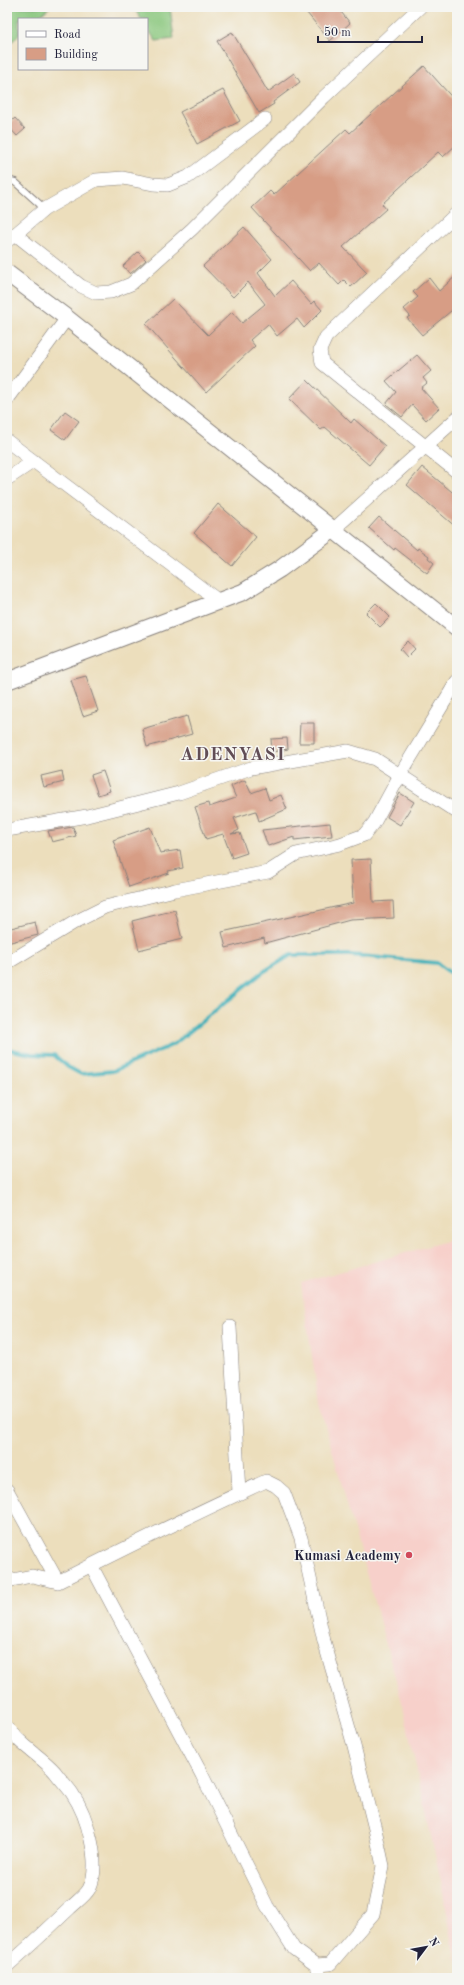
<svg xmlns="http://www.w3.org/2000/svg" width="464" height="1985" font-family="'Old Standard TT',serif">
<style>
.built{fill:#f7d0ca}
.green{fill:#88c67c;stroke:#55745c}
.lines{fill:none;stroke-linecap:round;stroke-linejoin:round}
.stream{stroke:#40b0b9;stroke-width:4}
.building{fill:#d79d85}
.service-casing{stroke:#87807c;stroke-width:8}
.minor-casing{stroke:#87807c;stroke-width:14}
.tertiary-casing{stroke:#87807c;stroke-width:18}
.service{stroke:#fff;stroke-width:6}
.minor{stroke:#fff;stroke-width:13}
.tertiary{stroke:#fff;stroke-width:16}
.poi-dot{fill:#d1495b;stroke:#f6f6f2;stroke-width:1.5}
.labels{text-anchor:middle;stroke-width:3;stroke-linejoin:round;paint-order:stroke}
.poi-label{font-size:14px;font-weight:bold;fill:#22223b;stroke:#f6f6f2;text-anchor:end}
.district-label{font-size:18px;font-weight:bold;letter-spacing:1px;fill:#614d55;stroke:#f6f6f2}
</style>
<rect width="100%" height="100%" fill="#f6f6f2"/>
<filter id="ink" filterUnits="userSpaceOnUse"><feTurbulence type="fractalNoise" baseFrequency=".025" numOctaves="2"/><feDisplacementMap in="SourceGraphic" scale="8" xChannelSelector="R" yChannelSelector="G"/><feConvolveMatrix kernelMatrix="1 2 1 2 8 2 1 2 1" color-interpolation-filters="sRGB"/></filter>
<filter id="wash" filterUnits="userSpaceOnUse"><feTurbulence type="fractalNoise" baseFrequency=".012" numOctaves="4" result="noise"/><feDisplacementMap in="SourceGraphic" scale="16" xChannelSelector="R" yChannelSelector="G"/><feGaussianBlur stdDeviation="0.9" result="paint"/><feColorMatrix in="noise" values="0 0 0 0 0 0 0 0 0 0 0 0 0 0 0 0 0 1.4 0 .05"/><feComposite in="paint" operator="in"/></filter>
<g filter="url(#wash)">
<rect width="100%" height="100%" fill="#ecdebc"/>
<path class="built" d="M457,1238V1965L442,1887L403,1706L319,1403L301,1283Z"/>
<path class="green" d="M7,7H50L36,19H19V35L7,46Z
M133,7H170L174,39L156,41L147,28V19H141Z"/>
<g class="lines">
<path class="stream" d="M7,1049L32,1054L54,1055L68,1067L81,1074L113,1071L174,1044L263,972L291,955H350L437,963L457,978"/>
</g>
<g id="blocks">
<path class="building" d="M302,7H337L350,23L330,41Z
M232,32L268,92L294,73L300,82L273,102L274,104L259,113L217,41Z
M424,66L457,103V144L443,157L438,152L382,204L386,209L343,247L367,272L351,287L344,280L339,285L319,263L310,271L252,208L270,191L274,195L346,129L350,133Z
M223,90L240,121L197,144L180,112Z
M15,118L25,129L17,136L7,125Z
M244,227L272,259L258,273L275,296L291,281L311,304L314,301L322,310L304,328L297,319L277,336L268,324L250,340L255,346L206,392L146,324L173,299L208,335L232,312L242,323L265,304L248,282L233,297L203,266Z
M138,252L146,260L130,274L123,266Z
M457,275V306L422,335L407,318L410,316L404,309L418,297L413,292L429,278L439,291Z
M417,355L431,371L423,378L427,383L421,388L439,408L426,420L412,405L402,417L386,404L396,392L386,381Z
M307,380L351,423L354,419L385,446L369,465L325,427L321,430L289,399Z
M65,411L79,421L65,440L51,430Z
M422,467L457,496V528L407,485Z
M218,504L256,537L232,566L194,533Z
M379,517L417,550L418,548L429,556L428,558L434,563L427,573L395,548L394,550L369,528Z
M376,603L390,617L380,627L366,613Z
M408,641L415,649L407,657L400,649Z
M86,676L98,711L83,716L71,680Z
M187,716L192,734L147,747L142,729Z
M300,723H314V743H299Z
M287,738L288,749L272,752L271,739Z
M62,771L64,782L44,787L41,776Z
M103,771L110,791L98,795L91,775Z
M245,780L251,793L265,788L269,800L281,795L287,809L259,821L256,811L234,818L239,830L231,834L240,833L247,853L232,858L223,834L206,839L195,807L208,803L209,807L236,798L231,786Z
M400,793L414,802L400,825L387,817Z
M330,823L332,836L294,840V837L268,846L262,830Z
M73,827L76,836L52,842L48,831Z
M150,827L160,853L180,850L183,868L168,871L169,873L129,887L113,840Z
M371,859L373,902L393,901L394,918L350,920L265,943L264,938L226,948L222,932L353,903L351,860Z
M175,910L182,939L139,950L132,921Z
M35,922L38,935L7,943V929Z"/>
</g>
</g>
<g filter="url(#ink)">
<use href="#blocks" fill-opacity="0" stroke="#87807c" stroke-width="1"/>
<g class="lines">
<g class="service-casing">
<path id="service" d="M7,180L15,182L45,209"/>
</g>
<g class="minor-casing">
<path id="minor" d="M457,213L326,337L320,350L322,363L457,472
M15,234L81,286L96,293L111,292L131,284L192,229L324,97L420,7
M7,241L45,209L96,180L123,178L153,184L168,185L188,177L265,119
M7,400L67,318
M7,441L220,602
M7,479L34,461
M334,529L457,418
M7,830L87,816L179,793L251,768L348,751L375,759L457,812
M7,963L75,922L105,907L175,890L268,872L296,854L340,844L364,835L374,823L400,775L457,681
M230,1327L239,1493
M7,1490L58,1582
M7,1581L32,1576L58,1582C127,1547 196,1513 266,1481L276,1486L284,1493L301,1538L324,1641L354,1746L375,1829L383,1866L373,1914L330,1964L316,1965L294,1949L267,1906L202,1775L91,1565
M7,1726C19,1745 40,1755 55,1772C60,1779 67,1786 72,1793C87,1815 102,1864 89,1889C85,1896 76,1902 70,1908C49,1928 29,1947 7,1966
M316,1965L319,1978"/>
</g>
<g class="tertiary-casing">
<path id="tertiary" d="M7,273L67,318L457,628
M7,681L243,592L280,569L334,529"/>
</g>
<use href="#service" class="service"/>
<use href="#minor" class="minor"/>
<use href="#tertiary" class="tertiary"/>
</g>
</g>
<circle class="poi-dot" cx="409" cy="1555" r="4"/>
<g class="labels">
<g class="poi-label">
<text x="401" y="1560">Kumasi Academy</text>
</g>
<g class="district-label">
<text x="233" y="760">ADENYASI</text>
</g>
</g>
<rect width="464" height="1985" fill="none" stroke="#f6f6f2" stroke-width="24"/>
<rect x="18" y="18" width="130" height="52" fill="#f6f6f2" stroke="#a1a1a9"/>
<rect x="26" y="31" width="20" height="6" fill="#ffffff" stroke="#a1a1a9"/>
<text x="54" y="38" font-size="12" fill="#22223b">Road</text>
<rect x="26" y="48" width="20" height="12" fill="#d79d85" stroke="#a1a1a9"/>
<text x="54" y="58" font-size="12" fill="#22223b">Building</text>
<g transform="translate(426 1947) rotate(58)" stroke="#f6f6f2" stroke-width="3" paint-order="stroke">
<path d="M0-3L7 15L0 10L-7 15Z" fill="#22223b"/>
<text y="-6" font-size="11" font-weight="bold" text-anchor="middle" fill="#22223b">N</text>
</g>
<path d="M318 36v6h104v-6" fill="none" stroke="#22223b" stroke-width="2"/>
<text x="324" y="36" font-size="12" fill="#22223b" stroke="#f6f6f2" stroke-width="3" paint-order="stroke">50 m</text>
</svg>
